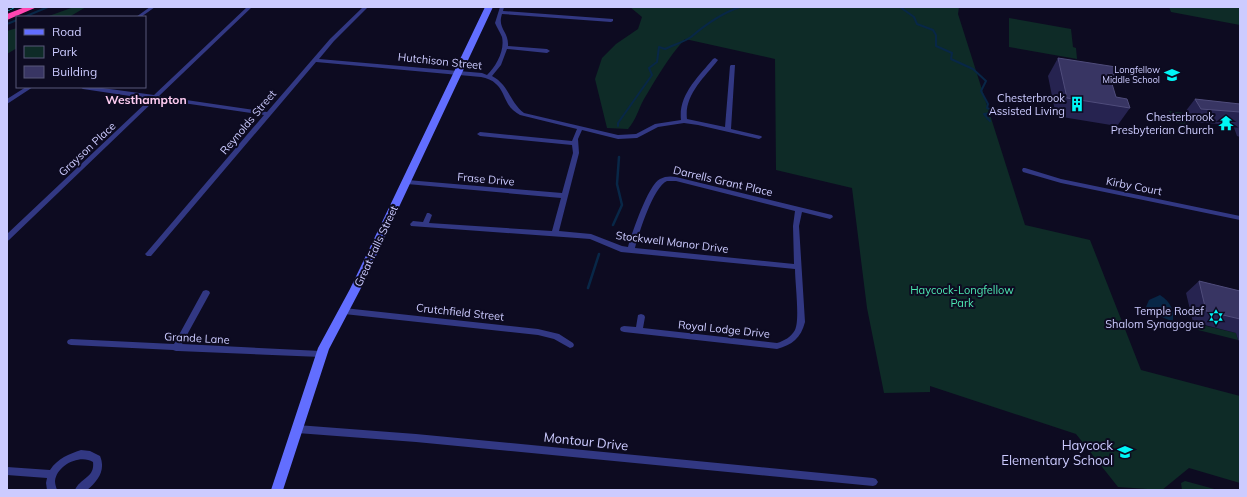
<svg xmlns="http://www.w3.org/2000/svg" width="1247" height="497" font-family="Mulish,sans-serif">
<style>
.green{fill:#0e2b27}
.water{fill:#082747}
.lines{fill:none;stroke-linecap:round;stroke-linejoin:round}
.stream-far1{stroke:#082747;stroke-width:2}
.stream{stroke:#082747;stroke-width:2.5}
.minor{fill:#323883;fill-rule:evenodd}
.secondary{fill:#626eff;fill-rule:evenodd}
.motorway{fill:#ff46b1;fill-rule:evenodd}
.rail-casing{stroke:#00f6f6;stroke-width:3}
.rail{stroke:#0d0b21;stroke-width:2;stroke-dasharray:6;stroke-linecap:butt}
.wall{fill:#262350}
.building{fill:#383563;stroke:#4f4c7b}
.labels{text-anchor:middle;stroke-width:4;stroke-linejoin:round;paint-order:stroke}
.far-poi-label{font-size:9px;fill:#cccbff;stroke:#0d0b21;text-anchor:end}
.street-label{font-size:11px;fill:#cccbff;stroke:#0d0b21}
.poi-label{font-size:11px;fill:#cccbff;stroke:#0d0b21;text-anchor:end}
.park-label{font-size:11px;fill:#4ee8b2;stroke:#0d0b21}
.neighbourhood-label{font-size:12px;font-weight:bold;fill:#ffcdf2;stroke:#0d0b21}
.near-street-label{font-size:13px;fill:#cccbff;stroke:#0d0b21}
.near-poi-label{font-size:13px;fill:#cccbff;stroke:#0d0b21;text-anchor:end}
</style>
<rect width="100%" height="100%" fill="#0d0b21"/>
<path class="green" d="M74,7H86L69,17H46Z
M630,7H959L958,14L1025,225L1090,240L1141,370L1240,396V483L1189,468L1162,490L1118,487L1076,434L930,386V392L884,393L867,308L852,188L776,170L775,59L685,39C669,56 656,79 644,99C638,110 636,120 628,129L607,128L595,79L602,58L616,44L638,29L642,17Z
M1169,7H1240V25L1171,12Z
M1009,18L1071,29L1073,47L1076,48L1077,59L1009,47Z
M17,28V48L7,54V31Z
M1169,111L1184,113L1189,124L1176,123Z
M1189,322L1236,333L1238,340L1190,328Z
M1185,481L1218,490H1182L1181,483Z"/>
<path class="water" d="M1160,295C1171,302 1174,310 1173,322L1151,312L1146,307L1149,300Z"/>
<g class="lines">
<path class="stream-far1" d="M900,7L914,17L917,24L933,30L936,35V46L952,53L951,59L973,69L986,81L981,91L988,104L987,108L992,110L991,113L984,114L990,121
M24,17L48,7
M7,24L17,20
M618,126V123L652,75L649,68L657,62L659,47L665,49C673,45 684,42 691,37C705,25 722,13 740,7"/>
<path class="stream" d="M613,225L622,205L617,184L619,157
M588,288L599,254"/>
<path class="minor" d="M150,7H155L141,17H136Z
M247,7H252L159,96L267,112L330,39L363,7H368L334,41L319,59L482,73L487,75C496,66 505,51 502,37C500,32 497,28 495,23L500,7H504L503,11L613,19V21L611,22L502,14C497,29 509,31 508,46L547,49L550,51L547,53L507,49L501,65L492,76C509,85 509,101 524,113L618,135L636,134L655,124L681,120C678,95 699,76 713,59L715,58L718,60C704,78 684,95 687,119L725,127L730,66L731,65H735L731,129L761,136L762,137L761,138L759,139L698,125L684,123L658,127L637,138L618,139L582,130L578,139L579,153L559,231L591,234L622,246L628,247C632,233 648,185 660,179C665,176 671,176 676,177L832,215L833,217L830,219L802,212L799,226L805,322C801,338 792,345 777,349L624,332L621,331L620,329L621,327L624,326L636,327L638,315L641,314L644,315L645,317L643,328L777,343C784,341 791,337 795,330C800,320 795,283 795,269L621,252L590,239L577,238L411,226L410,224L413,221L423,222L427,213H429L432,215L429,223L552,231L561,198L407,184L404,182L407,180L562,193L573,153L572,145L480,136L477,134L480,132L572,141L577,129L520,115C515,112 511,109 508,104C504,97 502,89 496,84C492,80 487,78 481,77L316,62L151,256H147L145,254L147,252L264,115L156,99L9,240L7,241V234L150,99L83,89L80,87H95L154,95ZM667,181H676L795,211L793,226L794,264L635,248C639,233 653,187 667,181Z
M26,87H33L7,104V99Z
M1023,168H1025L1061,179L1240,216V220L1061,183L1023,172L1022,170Z
M206,290L209,291L210,293L182,344L321,351L324,352L325,354L324,356L321,357L178,351H176L173,350L71,345L68,344L67,342L68,340L71,339L174,344L203,291Z
M344,308L538,329L559,334L573,343L574,345L573,347L570,348L554,339L538,335L344,314L341,313L340,311L341,309Z
M297,425L416,434L873,478L876,479L878,482L876,485L873,486L416,442L297,433L294,432L293,429L294,426Z
M81,450L90,451L100,456C106,470 98,481 87,490H75C80,478 95,478 93,462C80,454 57,465 55,481C55,484 56,487 57,490H47L46,483L47,478L7,475V467L50,470C58,458 69,454 81,450Z"/>
<path class="secondary" d="M485,7H493L360,290L329,349L283,490H271L318,348L350,289Z"/>
<path class="motorway" d="M25,7H37L7,20V14Z"/>
<g class="rail-casing">
<path id="rail" d="M7,10L13,7"/>
</g>
<use href="#rail" class="rail"/>
</g>
<path class="wall" d="M1058,58L1118,75L1112,84L1116,97L1130,108L1117,126L1056,116L1048,76Z
M1195,99L1240,104V137L1237,136L1233,125L1191,122L1185,112Z
M1199,281L1240,291V341L1238,340L1236,333L1193,322L1186,293Z"/>
<path class="building" d="M1058,58L1116,67L1118,75L1109,74L1116,97L1127,99L1130,108L1067,98Z
M1195,99L1240,104V112L1201,109Z
M1199,281L1240,291V319L1206,311Z"/>
<defs>
<g id="school-bare" transform="scale(1.2)"><path d="M0-5L7-2L0 1L-7-2ZM-4 1L0 2.5L4 1V4Q0 6-4 4Z" fill="#00f6f6" stroke="#0d0b21" stroke-width="2.5" paint-order="stroke"/></g>
<g id="building-bare" transform="scale(1.2)"><path d="M-4-6H4V6H1V3H-1V6H-4ZM-2.5-4.3h1.7v1.8h-1.7ZM.8-4.3h1.7v1.8H.8ZM-2.5-1h1.7V.8h-1.7ZM.8-1h1.7V.8H.8Z" fill="#00f6f6" stroke="#0d0b21" stroke-width="2.5" paint-order="stroke"/></g>
<g id="temple-bare" transform="scale(1.2)"><path d="M0-6L5-2H3V0L6.5 2.5H4V6H1.5V3h-3V6H-4V2.5H-6.5L-3 0V-2H-5Z" fill="#00f6f6" stroke="#0d0b21" stroke-width="2.5" paint-order="stroke"/></g>
<g id="synagogue-bare" transform="scale(1.2)"><path d="M0-6.5L5.6 3.2H-5.6ZM0 6.5L5.6-3.2H-5.6Z" fill="#00f6f6" stroke="#0d0b21" stroke-width="2.5" paint-order="stroke"/></g>
</defs>
<g fill-rule="evenodd">
<use href="#school-bare" x="1172" y="75"/>
<use href="#building-bare" x="1077" y="104"/>
<use href="#temple-bare" x="1226" y="123"/>
<use href="#synagogue-bare" x="1216" y="317"/>
<use href="#school-bare" x="1125" y="452"/>
</g>
<g class="labels">
<g class="far-poi-label">
<text x="1160" y="73">Longfellow<tspan x="1160" dy="10">Middle School</tspan></text>
</g>
<g class="street-label">
<text transform="translate(440 61) rotate(6)" y="4">Hutchison Street</text>
<text transform="translate(248 122) rotate(-50)" y="4">Reynolds Street</text>
<text transform="translate(87 149) rotate(-43)" y="4">Grayson Place</text>
<text transform="translate(486 179) rotate(5)" y="4">Frase Drive</text>
<text transform="translate(723 181) rotate(13)" y="4">Darrells Grant Place</text>
<text transform="translate(1134 186) rotate(11)" y="4">Kirby Court</text>
<text transform="translate(672 242) rotate(7)" y="4">Stockwell Manor Drive</text>
<text transform="translate(376 246) rotate(-65)" y="4">Great Falls Street</text>
<text transform="translate(460 312) rotate(6)" y="4">Crutchfield Street</text>
<text transform="translate(724 329) rotate(6)" y="4">Royal Lodge Drive</text>
<text transform="translate(197 338) rotate(3)" y="4">Grande Lane</text>
</g>
<g class="poi-label">
<text x="1065" y="102">Chesterbrook<tspan x="1065" dy="13">Assisted Living</tspan></text>
<text x="1214" y="121">Chesterbrook<tspan x="1214" dy="13">Presbyterian Church</tspan></text>
<text x="1204" y="315">Temple Rodef<tspan x="1204" dy="13">Shalom Synagogue</tspan></text>
</g>
<g class="park-label">
<text x="962" y="294">Haycock-Longfellow<tspan x="962" dy="13">Park</tspan></text>
</g>
<g class="neighbourhood-label">
<text x="146" y="104">Westhampton</text>
</g>
<g class="near-street-label">
<text transform="translate(586 441) rotate(6)" y="5">Montour Drive</text>
</g>
<g class="near-poi-label">
<text x="1113" y="450">Haycock<tspan x="1113" dy="15">Elementary School</tspan></text>
</g>
</g>
<rect width="1247" height="497" fill="none" stroke="#cccbff" stroke-width="16"/>
<rect x="16" y="16" width="130" height="72" fill="#0d0b21" stroke="#59587a"/>
<rect x="24" y="29" width="20" height="6" fill="#626eff" stroke="#59587a"/>
<text x="52" y="36" font-size="12" fill="#cccbff">Road</text>
<rect x="24" y="46" width="20" height="12" fill="#0e2b27" stroke="#59587a"/>
<text x="52" y="56" font-size="12" fill="#cccbff">Park</text>
<rect x="24" y="66" width="20" height="12" fill="#383563" stroke="#59587a"/>
<text x="52" y="76" font-size="12" fill="#cccbff">Building</text>
</svg>
